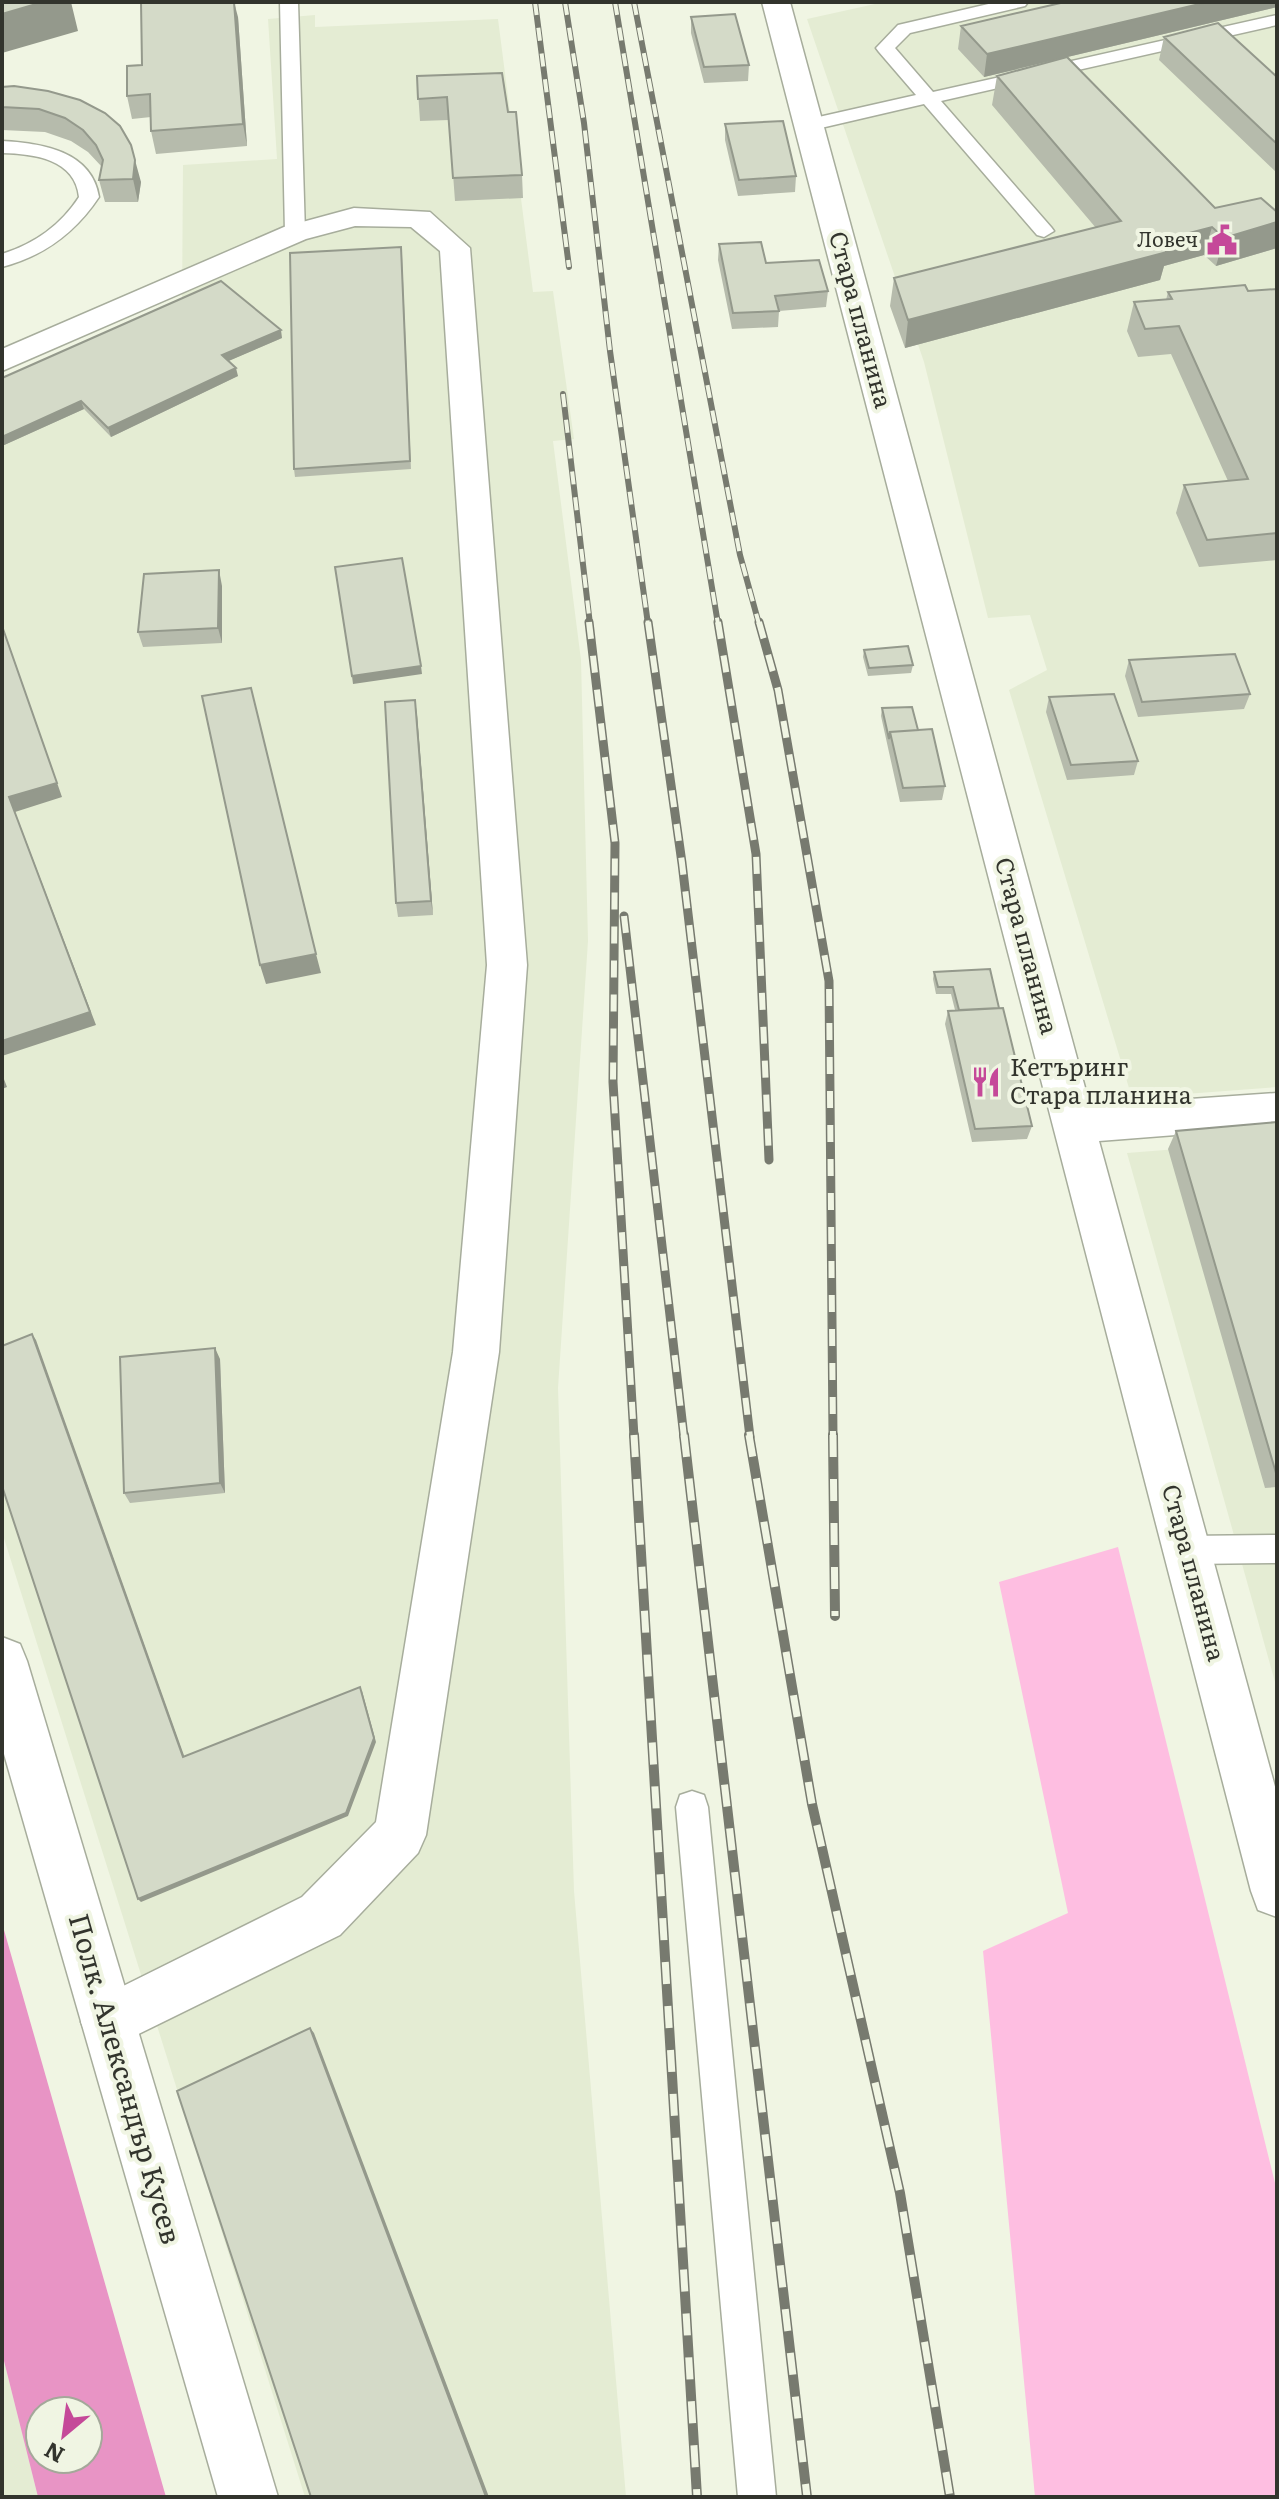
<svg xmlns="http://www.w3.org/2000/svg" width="1279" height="2499" font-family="Literata,serif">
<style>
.built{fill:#e4ecd3}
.green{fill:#febee1}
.forest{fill:#e894c5;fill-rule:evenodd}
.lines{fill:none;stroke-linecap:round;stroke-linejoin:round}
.service-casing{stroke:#a7ad9c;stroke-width:3}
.minor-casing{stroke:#a7ad9c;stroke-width:3}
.tertiary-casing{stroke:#a7ad9c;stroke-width:3}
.service{fill:#fff;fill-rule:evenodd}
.minor{fill:#fff;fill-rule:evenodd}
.tertiary{fill:#fff;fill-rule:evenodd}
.rail-far2-casing{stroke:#777a6f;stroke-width:6}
.rail-far1-casing{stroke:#777a6f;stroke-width:9}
.rail-casing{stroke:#777a6f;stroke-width:10}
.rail-far2{stroke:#f0f5e3;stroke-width:4;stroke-dasharray:13;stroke-linecap:butt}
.rail-far1{stroke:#f0f5e3;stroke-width:6;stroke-dasharray:17;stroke-linecap:butt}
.rail{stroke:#f0f5e3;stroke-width:7;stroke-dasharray:22;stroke-linecap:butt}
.wall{fill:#b6bbac}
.shaded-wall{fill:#94998c}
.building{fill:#d4dac8;stroke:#94998c;stroke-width:2}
.labels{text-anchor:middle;stroke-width:8;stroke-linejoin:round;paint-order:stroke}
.far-poi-label{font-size:20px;fill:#32342d;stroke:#f0f5e3;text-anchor:end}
.street-label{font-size:24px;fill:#32342d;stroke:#f0f5e3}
.poi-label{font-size:24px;fill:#32342d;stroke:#f0f5e3;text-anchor:start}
.near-street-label{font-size:28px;fill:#32342d;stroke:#f0f5e3}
</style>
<rect width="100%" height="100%" fill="#f0f5e3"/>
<path class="built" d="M884,2H1277V1087L1132,1098L1009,690L1047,670L1030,615L988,618L924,362L807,19Z
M315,15V27L498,19L533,292L553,291L574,439L553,441L581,660L588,941L558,1388L574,1891L626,2497H305L2,1532V387L182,307L183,165L277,159L268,19Z
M1277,1141V1689L1127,1153Z
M2,2353L38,2497H2Z"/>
<path class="green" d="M1118,1547L1277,2191V2497H1035L983,1951L1068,1913L999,1582Z"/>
<path class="forest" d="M2,1923L166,2497H38L2,2353ZM40,2411H88V2459H40Z"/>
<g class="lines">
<g class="service-casing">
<path id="service" d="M280,2H298L305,233L295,239L285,233Z
M997,2H1028L1025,6L910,33L895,48L933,92L1277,15V25L941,101L1051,227L1054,231L1044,237L1037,235L924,104L808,131L799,125L801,121L916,95L879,52L876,48L898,25Z
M2,141C41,143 92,151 99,197C75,233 44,256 2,267V254C34,244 61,225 79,197C75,159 35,154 2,153Z
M1277,1535V1563L1187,1564L1176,1560L1172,1550L1176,1540L1187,1536Z
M692,1791L704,1795L708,1807L776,2497H738L676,1807L680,1795Z"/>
</g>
<g class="minor-casing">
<path id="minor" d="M762,2H790L1090,1106L1277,1093V1127L1099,1141L1277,1794V1917L1258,1910L1251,1891Z
M354,208L430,212L470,248L527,965L499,1352L426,1835L418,1853L340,1935L108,2049L89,2041L81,2022L89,2003L302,1897L376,1822L453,1352L487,965L440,251L411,227L355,226L306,239L2,371V349L284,227Z"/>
</g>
<g class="tertiary-casing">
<path id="tertiary" d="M2,1637L20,1644L27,1661L278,2497H218L2,1747Z"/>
</g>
<use href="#service" class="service"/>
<use href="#minor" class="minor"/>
<use href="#tertiary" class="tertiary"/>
<g class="rail-far2-casing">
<path id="rail-far2" d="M535,2L569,267
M565,2L584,123L610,351L648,624
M615,2L718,624
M634,2L740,555L759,624
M563,394L590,624"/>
</g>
<g class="rail-far1-casing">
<path id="rail-far1" d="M589,622L615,843L613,1082L634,1437
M648,622L682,863L750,1437
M718,622L756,854L769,1160
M759,622L778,690L829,981L833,1437
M624,916L684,1437"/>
</g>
<g class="rail-casing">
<path id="rail" d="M634,1435L697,2497
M684,1435L807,2497
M749,1435L812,1804L900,2193L950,2497
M833,1435L835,1616"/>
</g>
<use href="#rail-far2" class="rail-far2"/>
<use href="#rail-far1" class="rail-far1"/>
<use href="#rail" class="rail"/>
</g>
<path class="wall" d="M1277,2V7L984,77L958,49L961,26Z
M238,17L247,146L156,154L151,131V117L132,119L127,96L142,65Z
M691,17L749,65L748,81L704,83L691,33Z
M1164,37L1277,77V173L1159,60Z
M417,76L508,112L522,175L523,198L455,201L449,120L420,121Z
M997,76L1215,208L1277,248L1216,266L1204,255L1164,266L1160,280L905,348L890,306L894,278L1096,228L992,105Z
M2,87L48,91L141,182L138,202H105L99,180L102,167L88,152L71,141L45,132L2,130Z
M725,124L796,176L795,192L738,196L725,140Z
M719,244L766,263L828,291L826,307L779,311L778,327L732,329L718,260Z
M402,256L411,469L295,477L294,469Z
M1277,289V560L1199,567L1176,513L1184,485L1228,481L1171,354L1138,357L1127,331L1134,302L1166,300L1168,292L1248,291Z
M282,338L228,361L238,376L111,437L84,409L2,446V378Z
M222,586V643L143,647L138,632Z
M864,650L913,665L911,673L868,676L863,657Z
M1129,660L1250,694L1244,709L1138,717L1125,676Z
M1049,697L1138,761L1134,775L1067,780L1046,712Z
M882,708L918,730L945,786L942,800L900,802L881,716Z
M417,715L433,915L398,917L396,903Z
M934,972L999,1008L1032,1126L1027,1139L972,1142L945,1024L948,1011L955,1010L951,994H936L933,979Z
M1277,1122V1487L1265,1488L1168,1149L1176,1131Z
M220,1359L225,1493L130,1503L124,1493Z"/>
<path class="shaded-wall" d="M43,2H71L78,31L2,53V14Z
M234,2L238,17L247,146L243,124Z
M1208,2H1277V7L984,77L987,54Z
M135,160L141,182L138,202L133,179Z
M1277,222V248L1216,266L1224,238Z
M1212,227L1204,255L1164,266L1160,280L905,348L908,320L1158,241Z
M281,330L282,338L224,363L222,355Z
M236,368L238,376L111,437L108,428Z
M81,401L84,409L2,446V437Z
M219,570L222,586V643L218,628Z
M2,625L62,797L15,812L96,1025L2,1056L9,797Z
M421,666L422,674L353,684L352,676Z
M415,700L417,715L433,915L431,901Z
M316,954L321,973L266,984L260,965Z
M2,1074L7,1087L2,1089Z
M32,1334L36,1340L186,1761L183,1757Z
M215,1348L220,1359L225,1493L220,1483Z
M362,1691L376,1742L348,1816L141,1902L138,1899Z
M310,2028L314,2033L489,2497H486Z"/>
<path class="building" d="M2,2H43L2,14Z
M141,2H234L243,124L151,131L150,94L127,96V66L142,65Z
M1065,2H1208L987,54L961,26Z
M735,14L749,65L704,67L691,17Z
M1218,23L1277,77V144L1164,37Z
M1067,57L1215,208L1261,198L1277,212V222L1224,238L1212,227L1158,241L1167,252L908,320L894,278L1121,221L997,76Z
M502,73L508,112H516L522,175L453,178L447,97L418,99L417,76Z
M14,86L48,91L80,100L105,113L120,126L131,145L135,160L133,179L99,180L103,160L96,145L83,130L65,118L39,109L2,107V87Z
M783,121L796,176L739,180L725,124Z
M761,242L766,263L819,260L828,291L775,296L779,311L733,313L719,244Z
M401,247L410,461L294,469L290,253Z
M221,281L281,330L222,355L236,368L108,428L81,401L2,437V378Z
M1245,285L1248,291L1277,289V533L1207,540L1184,485L1248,479L1179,326L1145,329L1134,302L1172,299L1168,292Z
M402,558L421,666L352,676L335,567Z
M219,570L218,628L138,632L144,574Z
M2,626L57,783L9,797L90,1012L2,1041Z
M908,646L913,665L869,668L864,650Z
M1235,654L1250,694L1142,702L1129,660Z
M251,688L316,954L260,965L202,696Z
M1114,694L1138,761L1071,765L1049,697Z
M415,700L431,901L396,903L385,702Z
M912,707L918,730L890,732L889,739L882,708Z
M932,729L945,786L903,788L890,732Z
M990,969L999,1008L959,1010L953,987H938L934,972Z
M1003,1008L1032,1126L975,1129L948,1011Z
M1277,1122V1473H1276L1176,1131Z
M32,1334L183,1757L360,1687L374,1738L346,1813L138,1899L2,1486V1346Z
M215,1348L220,1483L124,1493L120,1357Z
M310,2028L486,2497H311L177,2091Z"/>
<defs>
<g id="civic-bare" transform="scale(2.4)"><path d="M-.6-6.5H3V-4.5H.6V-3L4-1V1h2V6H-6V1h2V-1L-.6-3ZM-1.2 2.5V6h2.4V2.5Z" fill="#c54999" stroke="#f0f5e3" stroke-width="2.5" paint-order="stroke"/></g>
<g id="restaurant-bare" transform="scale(2.4)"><path d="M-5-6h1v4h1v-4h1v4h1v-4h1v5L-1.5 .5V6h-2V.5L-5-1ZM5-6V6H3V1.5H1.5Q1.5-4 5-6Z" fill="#c54999" stroke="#f0f5e3" stroke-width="2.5" paint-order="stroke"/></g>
</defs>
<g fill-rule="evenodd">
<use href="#civic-bare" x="1222" y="240"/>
<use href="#restaurant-bare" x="986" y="1082"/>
</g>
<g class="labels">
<g class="far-poi-label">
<text x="1198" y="247">Ловеч</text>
</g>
<g class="street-label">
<text transform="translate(860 320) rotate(75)" y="8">Стара планина</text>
<text transform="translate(1026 946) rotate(75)" y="8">Стара планина</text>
<text transform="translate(1193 1573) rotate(75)" y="8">Стара планина</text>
</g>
<g class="poi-label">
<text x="1010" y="1076">Кетъринг<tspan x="1010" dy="28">Стара планина</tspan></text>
</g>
<g class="near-street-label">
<text transform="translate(125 2079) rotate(74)" y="10">Полк. Александър Кусев</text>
</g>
</g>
<rect width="1279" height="2499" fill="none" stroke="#32342d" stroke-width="8"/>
<g transform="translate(64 2435) rotate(209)"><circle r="38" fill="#f0f5e3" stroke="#a4a89a" stroke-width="2"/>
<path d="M0-6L14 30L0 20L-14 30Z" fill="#c54999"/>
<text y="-12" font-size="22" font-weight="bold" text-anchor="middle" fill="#32342d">N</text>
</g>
</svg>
